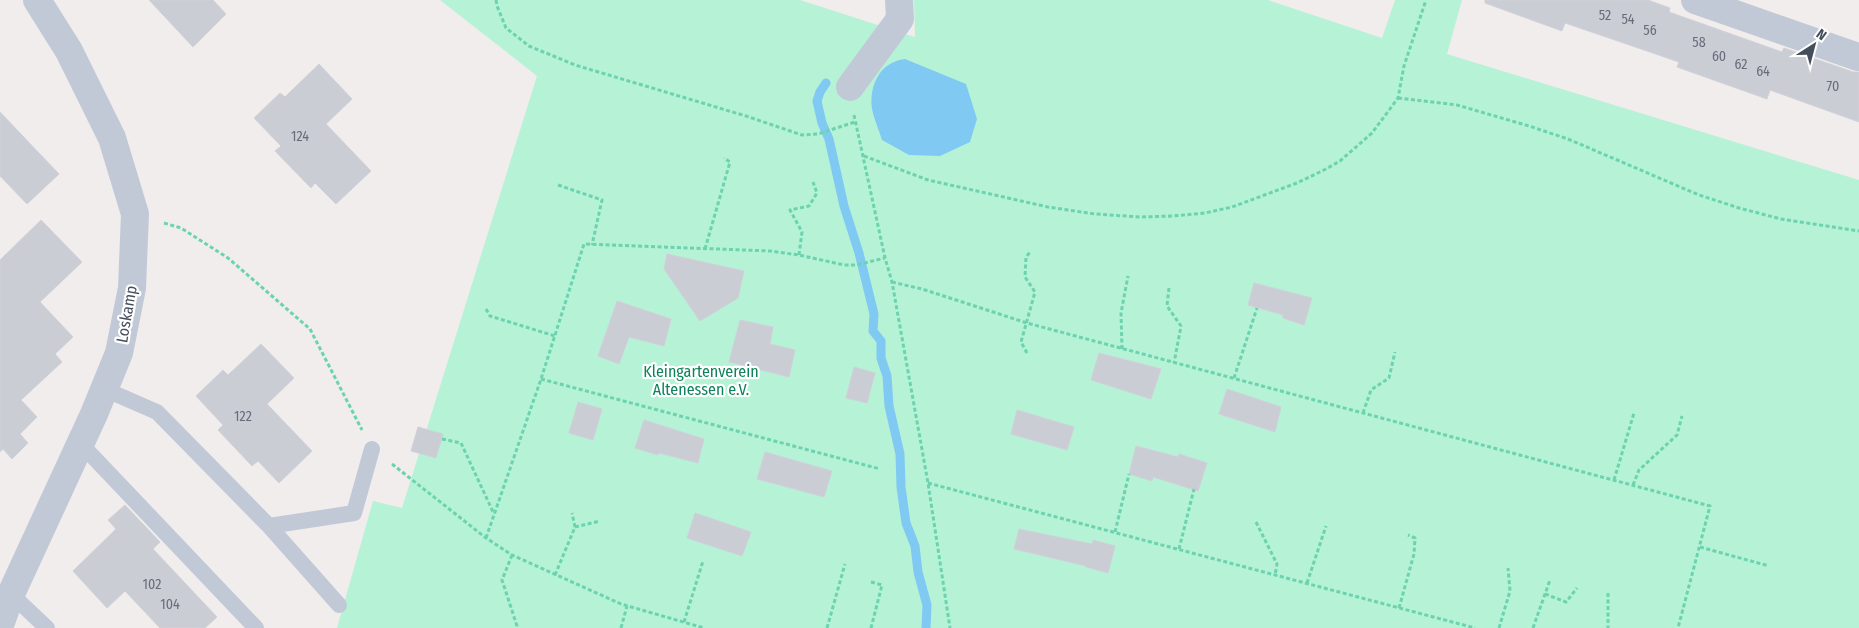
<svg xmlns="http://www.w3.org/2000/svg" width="1859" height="628" font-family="'Fira Sans Condensed',sans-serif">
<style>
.green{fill:#b6f2d6}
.water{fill:#7fc9f3}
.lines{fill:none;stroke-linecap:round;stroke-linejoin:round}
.stream{stroke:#7fc9f3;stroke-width:9}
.building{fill:#cbcdd5;stroke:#d0d1d9}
.path{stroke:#6cd3af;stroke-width:3;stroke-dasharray:4 2.5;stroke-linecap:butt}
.service{stroke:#c2c9d6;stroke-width:16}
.minor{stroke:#c2c9d6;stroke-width:28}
.labels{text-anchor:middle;stroke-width:4.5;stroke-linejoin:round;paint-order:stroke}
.number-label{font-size:14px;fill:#666d7a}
.street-label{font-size:16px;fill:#444d5c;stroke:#fff}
.park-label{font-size:16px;fill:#0f825a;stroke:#fff}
</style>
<rect width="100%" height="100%" fill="#f0edec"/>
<path class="green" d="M440,0H800L915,37L914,0H1268L1382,38L1395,0H1462L1447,54L1859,180V628H337L373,501L402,508L537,76Z"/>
<path class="water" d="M905,59L966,84L977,119L970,142L940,156L909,155L882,140C879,130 874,119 872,109C869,85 880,62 905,59Z"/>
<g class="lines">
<path class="stream" d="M826,83L820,92L817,101L822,123L829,139L844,206L859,253L874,314L873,331L881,341V358L887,376L889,406L900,454L901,487L906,523L915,546L918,572L927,605L926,628"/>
</g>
<path class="building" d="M149,0H213L226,14L193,47Z
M1485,0H1648L1670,8L1669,12L1782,52L1784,48L1853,72H1859V122L1770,90L1767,99L1677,67L1679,62L1609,38L1565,23L1562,31L1485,3Z
M319,64L352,99L326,124L371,171L336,204L315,183L311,188L275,151L281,146L254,118L280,93L285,97Z
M0,112L59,174L27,204L0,176Z
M41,220L82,262L40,302L73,337L55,354L62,362L21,400L37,417L20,434L28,443L12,459L3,449L0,452V260Z
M667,254L744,271L738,298L700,321L664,269Z
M1254,283L1312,298L1304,325L1283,318V315L1248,305Z
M617,301L671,319L664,346L629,337L619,364L598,356Z
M740,320L773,327L770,344L795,350L789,377L729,362Z
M261,344L294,378L267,404L312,451L279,483L258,461L252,466L218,430L223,425L196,396L223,370L228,375Z
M1099,353L1161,369L1151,399L1091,380Z
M854,367L875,373L867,403L846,398Z
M1227,389L1281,407L1275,432L1219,414Z
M578,402L602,409L593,440L569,433Z
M1017,410L1074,427L1067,450L1011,434Z
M644,420L704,439L698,463L659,453L658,455L635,448Z
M418,427L443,434L436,458L411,451Z
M1136,446L1178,457L1179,454L1207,463L1198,491L1153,477L1152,481L1129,474Z
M765,452L832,471L824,497L757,479Z
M125,505L160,542L153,549L217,617L205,628H160L125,591L107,608L73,571L116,529L108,520Z
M695,513L751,532L742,556L687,538Z
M1019,529L1092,544L1093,540L1115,546L1108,573L1086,567V566L1014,549Z"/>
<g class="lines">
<path class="path" d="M496,0L497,6L506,28L529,46L575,65L746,116L802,135L818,134L855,122
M1398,98L1457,105L1529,126L1568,139L1699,195L1739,208L1781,219L1859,231
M854,115L885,258L892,282L928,483L950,628
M864,156L928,180L1048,207L1095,214L1141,217L1173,216L1205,213L1232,207L1297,183L1324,170L1340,161L1372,133L1398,98L1404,66L1426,0
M558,185L602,200L592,245
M164,223L181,228L228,258L310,329L362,430
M705,249L730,162L724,158
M799,255L802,232L790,210L809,206L817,193L813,182
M892,282L922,289L1027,323L1710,506L1678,628
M1169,288L1167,306L1181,326L1174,363
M486,309L490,316L555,336
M1122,349L1121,313L1128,276
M1027,353L1021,342L1035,292L1025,277L1026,257L1031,251
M1234,378L1257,308
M541,379L880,469
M1363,413L1371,390L1389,378L1395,352
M442,439L461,443L494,514
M392,464L486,538L512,555L621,604L704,628
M1614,480L1634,413
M928,483L1475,628
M1633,485L1639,470L1677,435L1682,416
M1256,522L1277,564L1275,575
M575,527L600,521
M1115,532L1129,474
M486,538L541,379L584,244L770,251L799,255L844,265H856L885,258
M1700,547L1769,566
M1179,549L1194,489
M512,555L502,580L517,626L516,628
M555,575L575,527L572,513
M871,582L882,585L871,628
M1307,583L1326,526
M1608,593V628
M1545,594L1566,602L1577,588
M1399,608L1414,554L1415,538L1408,535
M684,622L703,561
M621,628L627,606
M827,628L845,564
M1499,628L1510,591L1508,568
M1533,628L1550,580"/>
<path class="service" d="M104,389L157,412L269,526L354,513L372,449
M80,443L256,628
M269,526L339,605
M11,594L47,628"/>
<path class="minor" d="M1695,0L1858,57
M850,87L900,19L899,0
M0,625L11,594L94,414L119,353L132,288L135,214L112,138L69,51L37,0"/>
</g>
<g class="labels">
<g class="number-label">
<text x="1605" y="20">52</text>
<text x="1628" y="24">54</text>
<text x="1650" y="35">56</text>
<text x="1699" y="47">58</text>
<text x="1719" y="61">60</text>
<text x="1741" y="69">62</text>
<text x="1763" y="76">64</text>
<text x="1833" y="91">70</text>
<text x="300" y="141">124</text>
<text x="243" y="421">122</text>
<text x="152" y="589">102</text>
<text x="170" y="609">104</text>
</g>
<g class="street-label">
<text transform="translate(126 314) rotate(-80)" y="6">Loskamp</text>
</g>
<g class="park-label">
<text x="701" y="377">Kleingartenverein<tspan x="701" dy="18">Altenessen e.V.</tspan></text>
</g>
</g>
<g transform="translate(1814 45) rotate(36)" stroke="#ffffff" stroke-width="4" paint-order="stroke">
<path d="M0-4L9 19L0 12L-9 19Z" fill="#444d5c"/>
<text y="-8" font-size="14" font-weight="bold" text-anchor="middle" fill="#444d5c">N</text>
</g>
</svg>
